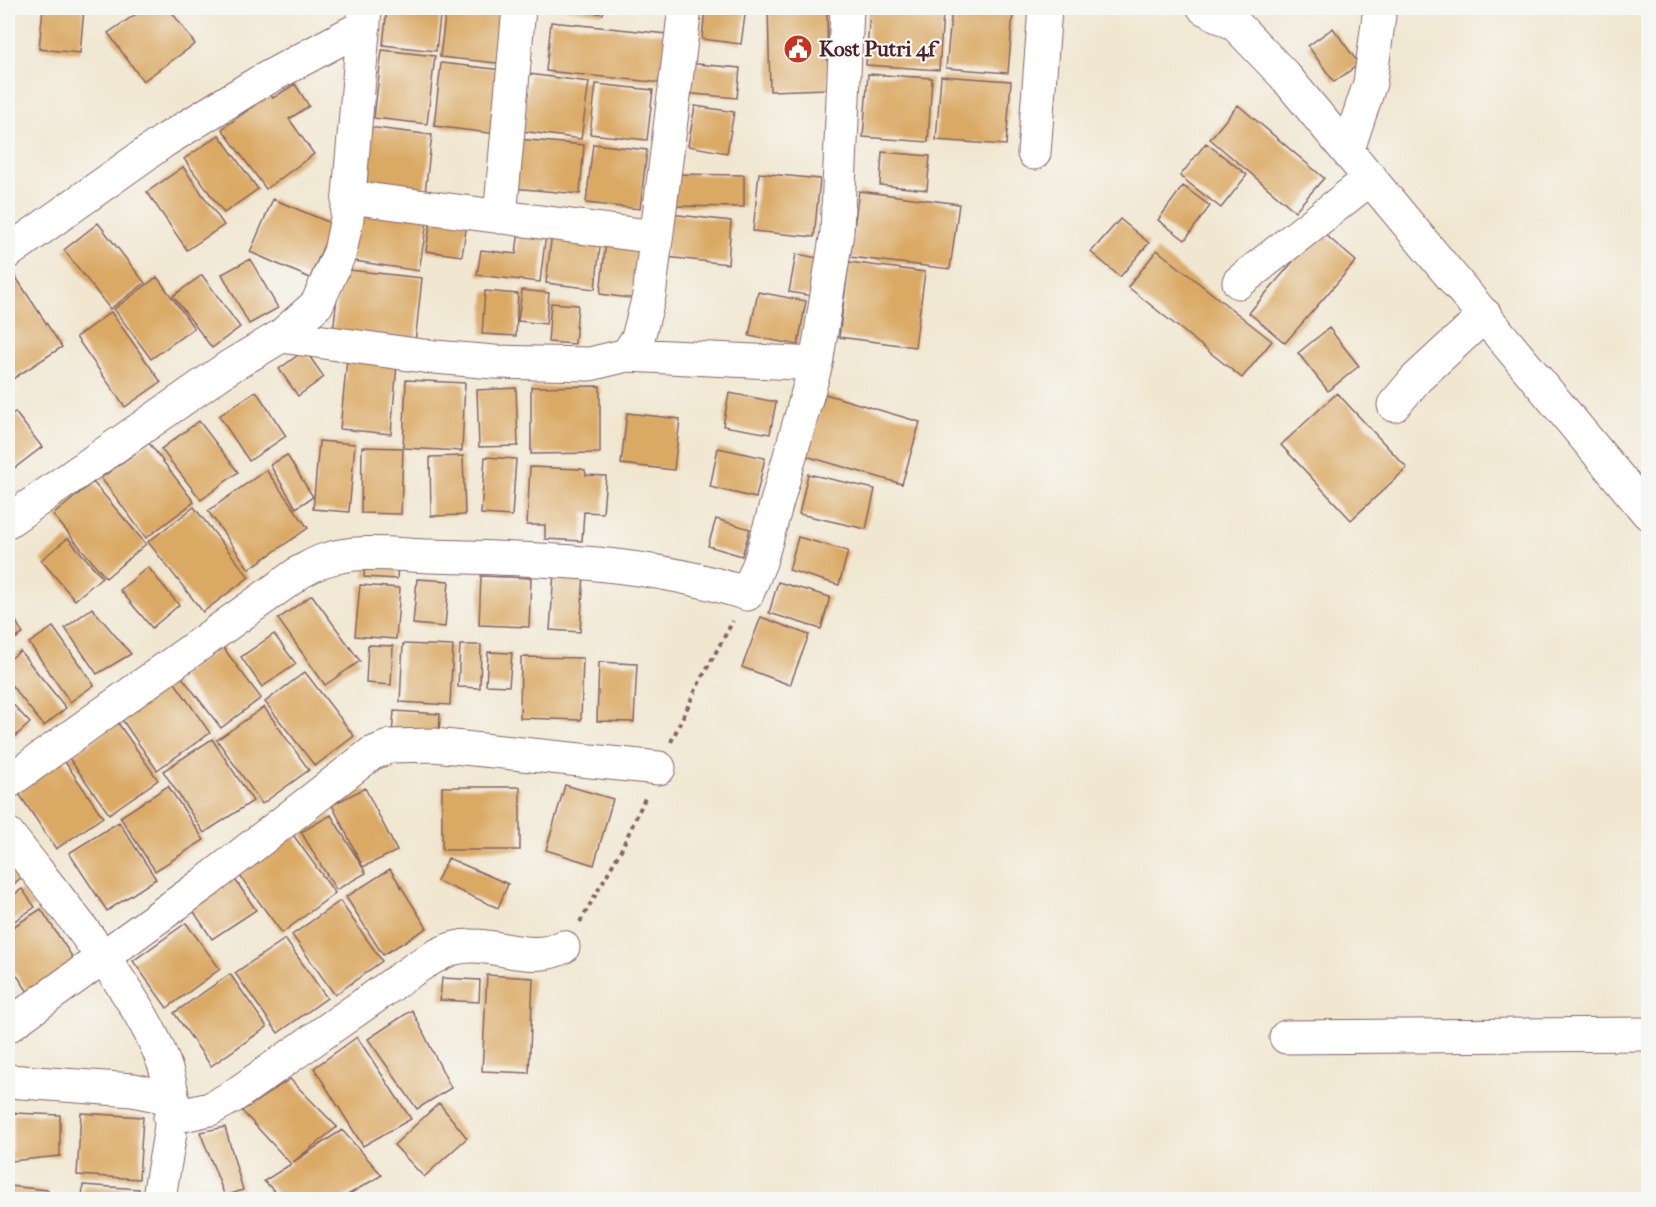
<svg xmlns="http://www.w3.org/2000/svg" width="1656" height="1207" font-family="'IM FELL French Canon',serif">
<style>
.building{fill:#daa964}
.lines{fill:none;stroke-linecap:round;stroke-linejoin:round}
.minor-casing{stroke:#846565;stroke-width:35}
.path{stroke:#846565;stroke-width:4;stroke-dasharray:4.5 4.5;stroke-linecap:butt}
.minor{stroke:#fff;stroke-width:33}
.labels{text-anchor:middle;stroke-width:4.5;stroke-linejoin:round;paint-order:stroke}
.poi-label{font-size:21px;font-weight:bold;fill:#4a1f2b;stroke:#f6f6f2;text-anchor:start}
</style>
<rect width="100%" height="100%" fill="#f6f6f2"/>
<filter id="ink" filterUnits="userSpaceOnUse"><feTurbulence type="fractalNoise" baseFrequency=".0167" numOctaves="2"/><feDisplacementMap in="SourceGraphic" scale="12" xChannelSelector="R" yChannelSelector="G"/><feConvolveMatrix kernelMatrix="1 2 1 2 8 2 1 2 1" color-interpolation-filters="sRGB"/></filter>
<filter id="wash" filterUnits="userSpaceOnUse"><feTurbulence type="fractalNoise" baseFrequency=".008" numOctaves="4" result="noise"/><feDisplacementMap in="SourceGraphic" scale="24" xChannelSelector="R" yChannelSelector="G"/><feGaussianBlur stdDeviation="1.35" result="paint"/><feColorMatrix in="noise" values="0 0 0 0 0 0 0 0 0 0 0 0 0 0 0 0 0 1.4 0 .05"/><feComposite in="paint" operator="in"/></filter>
<g filter="url(#wash)">
<rect width="100%" height="100%" fill="#f1e7d1"/>
<g id="blocks">
<path class="building" d="M43,8L84,9L80,53L39,49Z
M145,8H169L195,44L143,81L108,33Z
M387,8H441L436,51L383,45Z
M446,8H512L506,64L440,57Z
M562,8H604L603,14Z
M705,8H746L741,44L702,39Z
M827,8L828,89L770,91L768,9Z
M952,8L1013,13L1008,73L946,68Z
M870,9L943,14L939,70L866,65Z
M551,22L667,34L662,83L546,71Z
M1333,28L1359,64L1334,82L1308,46Z
M382,50L435,56L427,124L374,118Z
M441,63L503,70L496,134L434,126Z
M686,63L740,68L737,98L683,93Z
M529,74L589,82L581,139L522,131Z
M868,74L932,78L928,142L863,137Z
M941,76L1011,81L1006,145L936,140Z
M295,84L309,106L289,119L314,154L266,189L222,129L270,94L273,98Z
M596,84L653,90L647,140L590,134Z
M1238,105L1324,178L1295,211L1210,139Z
M695,106L734,112L727,153L688,146Z
M368,127L432,135L425,193L361,185Z
M219,135L258,189L224,213L184,159Z
M517,139L584,145L580,194L512,188Z
M1206,143L1247,175L1221,208L1180,176Z
M593,144L647,150L640,209L586,203Z
M882,152L930,156L927,190L880,185Z
M183,167L224,225L187,250L147,192Z
M759,173L820,179L814,237L753,231Z
M668,174L744,175V207L667,206Z
M1183,186L1210,206L1185,240L1158,220Z
M859,191L959,204L950,269L850,257Z
M273,199L333,224L310,278L250,252Z
M357,204L428,215L419,271L348,260Z
M670,214L731,221L728,264L666,257Z
M431,218L467,223L462,256L426,251Z
M1120,219L1149,243L1120,277L1091,252Z
M98,223L145,283L110,309L64,250Z
M519,230L546,233L540,282L477,275L481,250L516,254Z
M1320,230L1356,261L1285,343L1249,313Z
M552,233L601,239L595,289L546,283Z
M606,240L643,245L636,299L600,294Z
M1157,250L1272,341L1242,378L1128,287Z
M796,254L819,258L811,296L789,292Z
M250,259L278,308L249,324L222,274Z
M849,262L925,272L915,347L839,337Z
M340,269L422,278L415,343L333,333Z
M202,275L240,327L212,348L173,296Z
M15,276L62,347L8,382V281Z
M157,277L194,328L151,359L114,309Z
M522,290L549,293L546,324L518,321Z
M485,291L518,294L516,336L482,334Z
M758,292L806,301L798,345L749,336Z
M551,303L578,305L575,344L548,342Z
M111,312L161,382L125,407L76,337Z
M1329,328L1359,366L1328,391L1298,353Z
M305,350L324,377L298,396L279,369Z
M347,359L397,364L391,434L340,429Z
M406,380L465,383L462,451L403,448Z
M600,386V453L531,454V387Z
M516,388L518,446L479,447L477,390Z
M256,391L286,436L249,461L219,416Z
M729,393L776,402L770,434L723,426Z
M1337,393L1407,468L1351,520L1281,445Z
M825,394L920,422L902,484L806,456Z
M15,412L42,447L8,473V417Z
M627,413L680,419L674,470L621,464Z
M199,421L238,472L201,500L161,449Z
M319,441L355,444L349,512L313,509Z
M149,443L194,502L146,538L101,478Z
M362,447L403,448L401,514L361,513Z
M718,448L765,458L756,498L710,487Z
M287,455L313,497L296,508L270,465Z
M463,456L465,515L431,516L430,457Z
M485,457L516,459L512,516L481,514Z
M530,467L581,469L585,470L586,475L606,476L603,513L584,512L582,541L545,539V525H527Z
M266,470L308,528L249,569L208,511Z
M808,474L875,489L866,529L799,514Z
M93,482L146,544L106,578L53,515Z
M194,507L249,577L203,612L148,542Z
M716,519L750,529L742,556L708,546Z
M798,537L848,551L839,585L789,570Z
M68,538L102,577L75,600L41,560Z
M365,560L398,562L397,579L364,577Z
M148,567L179,605L152,628L120,590Z
M554,572L584,574L580,632L550,630Z
M481,576L531,578L529,627L479,625Z
M417,579L449,581L445,627L413,624Z
M778,582L830,597L821,629L769,613Z
M360,585L400,588L396,639L355,636Z
M312,595L360,661L325,685L278,619Z
M8,607L23,634L8,643Z
M92,608L131,654L97,674L65,628Z
M761,617L809,635L790,685L742,667Z
M53,627L94,685L70,702L29,643Z
M274,634L296,664L262,687L241,657Z
M403,644L453,646L450,705L400,702Z
M368,645L393,646L391,685L366,683Z
M460,645H481L480,688L458,687Z
M222,646L261,698L221,728L181,676Z
M20,651L66,708L44,726L8,681V661Z
M488,652L512,653L509,686L486,685Z
M521,657L583,658L581,720L520,718Z
M599,662L637,664L634,722L597,721Z
M305,672L354,736L315,766L265,702Z
M173,680L210,733L157,770L120,717Z
M8,699L30,723L8,743Z
M264,707L309,770L262,804L217,740Z
M394,711L440,714L439,737L392,734Z
M118,723L158,780L109,814L69,758Z
M212,739L253,801L204,833L163,771Z
M63,759L103,817L56,849L17,791Z
M565,785L613,799L594,865L546,850Z
M168,786L204,840L155,871L120,817Z
M442,787H520V850H442Z
M365,788L397,851L363,867L332,805Z
M331,815L366,873L336,890L301,832Z
M119,822L156,879L107,911L69,853Z
M291,832L335,893L282,933L237,872Z
M8,841L31,869L8,889Z
M448,858L508,884L498,908L437,881Z
M390,869L427,928L383,955L346,897Z
M234,878L256,910L212,939L190,906Z
M22,889L35,907L8,925V898Z
M340,901L382,961L335,995L292,935Z
M41,909L77,964L30,995L8,962V930Z
M186,923L220,969L167,1008L133,961Z
M285,939L327,998L278,1033L235,973Z
M230,974L267,1027L211,1066L174,1013Z
M487,975L533,978L529,1073L482,1071Z
M442,978L480,980L479,1002L440,1000Z
M412,1010L451,1088L417,1109L368,1039Z
M357,1037L411,1119L363,1146L314,1068Z
M290,1079L337,1127L293,1162L342,1130L382,1175L339,1200H284L264,1181L291,1164L242,1111Z
M439,1103L467,1138L424,1177L394,1145Z
M14,1113L60,1115V1156L11,1161Z
M81,1113L143,1117L139,1179L77,1175Z
M225,1127L243,1190L225,1196L200,1132Z
M83,1185L139,1189V1200H82Z
M9,1186L48,1190V1200H9Z"/>
</g>
</g>
<g filter="url(#ink)">
<use href="#blocks" fill-opacity="0" stroke="#846565" stroke-width="1.5"/>
<g class="lines">
<g class="minor-casing">
<path id="minor" d="M1204,8L1235,24L1284,75L1648,513
M1348,149L1370,83L1380,8
M1034,153L1045,8
M349,197L656,237
M500,217L519,8
M8,252L164,141L258,83L364,26
M1239,282L1371,178
M281,336L317,304L340,252L347,218L365,9
M627,355L816,364
M1394,405L1416,379L1485,315
M8,521L229,367L281,336L423,356L494,362L590,364L627,355L638,338L649,296L685,8
M8,782L300,572C308,568 316,563 325,560C357,549 397,555 430,556C536,559 645,560 747,594L760,562L816,364L837,232L847,8
M8,834C57,899 162,1016 172,1095C175,1123 162,1170 159,1200
M8,1026L205,883L371,754L391,746L434,745L659,768
M1286,1037L1648,1034
M8,1081L133,1090L172,1098
M170,1118L210,1109L232,1097L417,967C429,960 442,951 455,948C491,939 528,965 563,947"/>
</g>
<path class="path" d="M671,742L700,681L733,621
M580,922L621,850L646,796"/>
<use href="#minor" class="minor"/>
</g>
</g>
<defs>
<g id="civic-disc" transform="scale(1.5)"><circle r="9.5" fill="#c8321e" stroke="#f6f6f2"/><path d="M-.6-6.5H3V-4.5H.6V-3L4-1V1h2V6H-6V1h2V-1L-.6-3ZM-1.2 2.5V6h2.4V2.5Z" fill="#fff"/></g>
</defs>
<g fill-rule="evenodd">
<use href="#civic-disc" x="798" y="49"/>
</g>
<g class="labels">
<g class="poi-label">
<text x="819" y="56">Kost Putri 4f</text>
</g>
</g>
<rect width="1656" height="1207" fill="none" stroke="#f6f6f2" stroke-width="30"/>
</svg>
